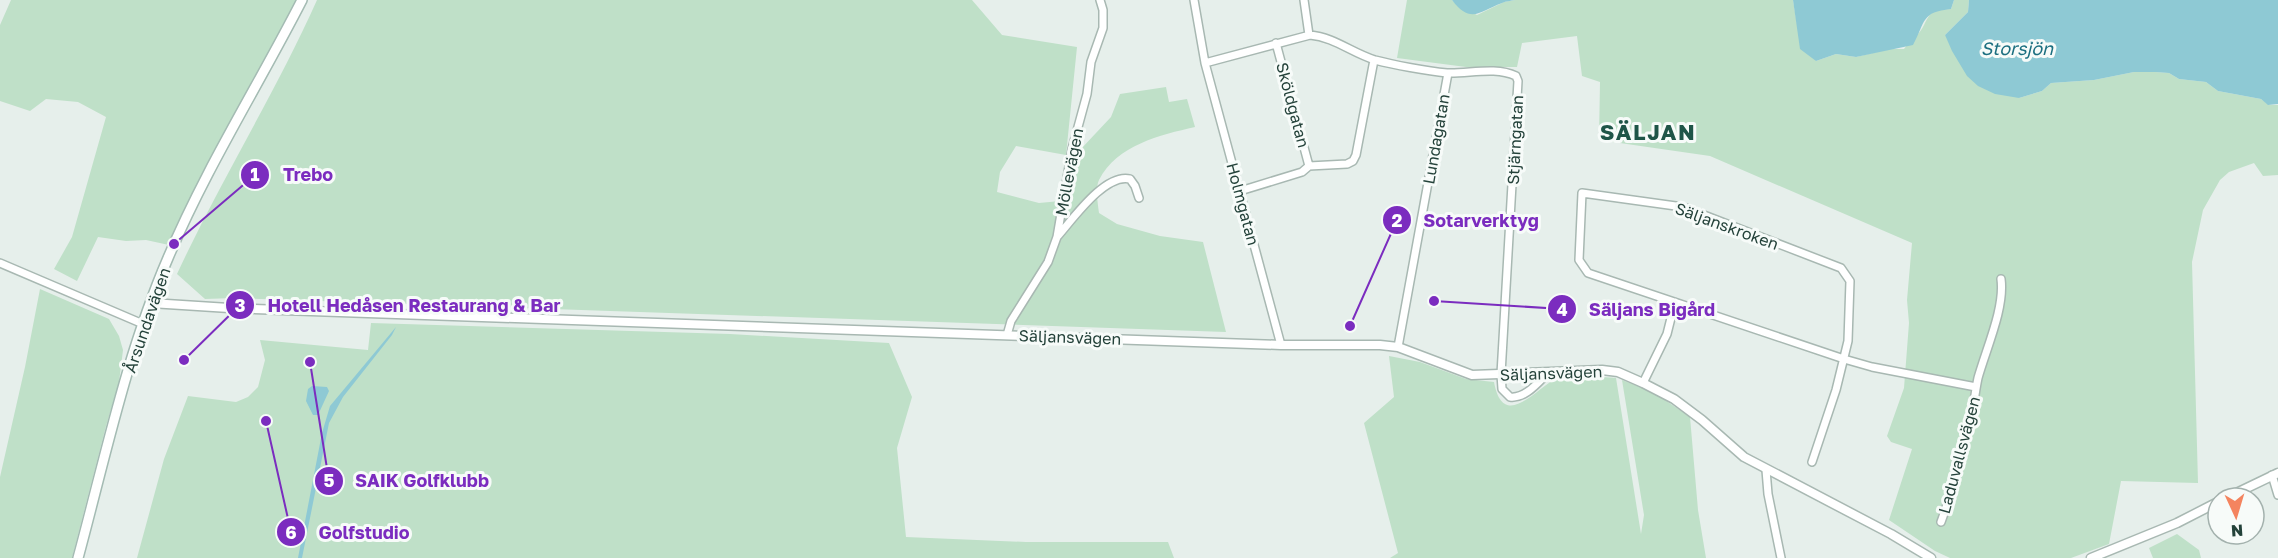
<svg xmlns="http://www.w3.org/2000/svg" width="2278" height="558" font-family="'Golos Text',sans-serif">
<style>
.green{fill:#bfe0c8}
.water{fill:#8ec9d4}
.lines{fill:none;stroke-linecap:round;stroke-linejoin:round}
.minor-casing{stroke:#a8b8b2;stroke-width:10}
.tertiary-casing{stroke:#a8b8b2;stroke-width:11}
.secondary-casing{stroke:#a4bbb3;stroke-width:12}
.minor{stroke:#fff;stroke-width:7}
.tertiary{stroke:#fff;stroke-width:8}
.secondary{stroke:#fff;stroke-width:9}
.labels{text-anchor:middle;stroke-width:6;stroke-linejoin:round;paint-order:stroke}
.street-label{font-size:16px;fill:#24423a;stroke:#f7fbf9}
.water-label{font-size:18px;font-style:italic;fill:#1c6f80;stroke:#f7fbf9}
.district-label{font-size:22px;font-weight:bold;letter-spacing:1.5px;fill:#1f5548;stroke:#f7fbf9}
.leader{fill:none;stroke:#7b2cbf;stroke-width:2}
.callout-dot{fill:#7b2cbf;stroke:#f7fbf9;stroke-width:2}
.mark-label{font-size:18px;text-anchor:middle;font-weight:bold;fill:#fff}
.callout-label{font-size:18px;text-anchor:middle;font-weight:bold;fill:#7b2cbf;stroke:#f7fbf9;stroke-width:6;stroke-linejoin:round;paint-order:stroke}
</style>
<rect width="100%" height="100%" fill="#e6efeb"/>
<path class="green" d="M11,0H296L267,58L222,138L169,245L146,240L126,241L98,237L77,281L54,269L72,237L106,117L78,102L46,99L30,111L0,101V25Z
M317,0H972L1002,35L1077,47L1066,155L1016,146L1000,172L997,192L1039,203L1071,200L1080,150L1111,117L1120,94L1166,87L1169,102L1187,99L1195,127C1160,135 1117,145 1099,180C1095,188 1098,204 1099,213L1117,224L1160,236L1203,242L1226,332L234,298L205,299L177,274C220,181 275,94 317,0Z
M1407,0H1452L1456,4L1477,15L1504,2L1515,0H1793L1797,24L1816,61L1836,54L1856,57L1889,49H1904C1910,41 1920,34 1924,25C1932,9 1933,10 1951,9L1954,0H1969L1968,12L1945,35L2019,98L2042,91L2051,83L2094,80L2134,72H2155L2169,73L2179,79L2206,82L2218,91L2261,99L2269,105H2278V175L2263,176L2254,163L2229,172L2220,180L2203,210L2192,262L2198,483L2121,481L2109,544L2071,558H1950L1935,551L1889,520L1912,449L1891,442L1887,436L1904,388L1909,323L1907,300L1912,243L1710,156L1599,140L1600,82L1582,76L1577,36L1522,43L1517,67H1466L1397,58Z
M40,289L109,319L119,336L123,350L119,382L106,426L72,558H0V477L25,367Z
M371,323L730,334L889,343L912,397L897,448L906,537L1026,542H1168L1174,558H137L164,459L188,396L236,402L248,397L258,387L265,360L260,340L368,350Z
M1389,356L1420,362L1466,379L1494,382C1503,431 1535,390 1555,379C1562,375 1606,377 1616,378L1641,534L1644,515L1622,380L1653,392L1690,417L1698,510L1706,558H1390L1398,553L1364,423L1394,397Z
M2177,534L2199,550L2201,558H2153L2149,548Z"/>
<path class="water" d="M1452,0H1515C1511,1 1506,1 1502,3C1480,11 1471,25 1452,0Z
M1793,0H1954L1951,9C1921,12 1926,21 1913,45L1856,57L1836,54L1816,61L1800,49Z
M1969,0H2278V104L2268,105L2261,99L2218,91L2206,82L2179,79L2169,73L2155,72H2134L2094,80L2051,83L2042,91L2019,98L1995,94L1978,86L1967,76L1952,51L1945,35L1968,12Z
M396,327L392,335L343,397L329,423L302,558H298L322,433L330,406Z
M312,386L327,387L329,391L318,415H313L306,401L308,389Z"/>
<g class="lines">
<g class="minor-casing">
<path id="minor" d="M1194,0L1205,63L1310,35C1334,37 1352,53 1375,60C1394,65 1427,71 1447,73C1469,74 1495,66 1516,76L1518,81L1501,374L1502,389L1510,397C1526,399 1539,381 1549,372
M1304,0L1309,35
M1276,43L1309,166
M1205,63L1281,345
M1240,191L1302,172L1309,166L1347,164L1353,161L1356,155L1374,60
M1057,237C1073,219 1105,173 1130,179L1135,186L1139,198
M0,263L143,324
M1007,335L1011,321L1048,262L1057,237L1072,149L1087,94L1091,62L1103,28V10L1100,0
M1398,347L1448,73
M1643,383L1667,334L1675,302
M1812,462L1836,390L1848,341L1850,281L1841,268L1683,207L1582,193L1579,260L1588,273L1844,359L1872,367L1976,387
M1766,470L1768,494L1781,558
M2272,475L2278,495
M1941,522C1953,489 1962,454 1970,419C1974,406 1975,392 1978,378C1986,349 2005,308 2001,279"/>
</g>
<g class="tertiary-casing">
<path id="tertiary" d="M151,303L229,308L1281,345H1380L1398,347L1472,375L1602,370L1618,372L1643,383L1674,399L1702,420L1744,457L1891,534L1931,558
M2226,498L2278,473
M2091,558L2177,523L2218,502"/>
</g>
<g class="secondary-casing">
<path id="secondary" d="M78,558C105,458 127,353 168,258C206,168 258,86 302,0"/>
</g>
<use href="#minor" class="minor"/>
<use href="#tertiary" class="tertiary"/>
<use href="#secondary" class="secondary"/>
</g>
<g class="labels">
<g class="street-label">
<text transform="translate(1293 105) rotate(75)" y="6">Sköldgatan</text>
<text transform="translate(1436 139) rotate(-80)" y="6">Lundagatan</text>
<text transform="translate(1515 140) rotate(-87)" y="6">Stjärngatan</text>
<text transform="translate(1069 172) rotate(-79)" y="6">Möllevägen</text>
<text transform="translate(1243 204) rotate(75)" y="6">Holmgatan</text>
<text transform="translate(1727 226) rotate(20)" y="6">Säljanskroken</text>
<text transform="translate(147 320) rotate(-71)" y="6">Årsundavägen</text>
<text transform="translate(1070 337) rotate(2)" y="6">Säljansvägen</text>
<text transform="translate(1551 373) rotate(-2)" y="6">Säljansvägen</text>
<text transform="translate(1959 455) rotate(-75)" y="6">Laduvallsvägen</text>
</g>
<g class="water-label">
<text x="2017" y="55">Storsjön</text>
</g>
<g class="district-label">
<text x="1648" y="140">SÄLJAN</text>
</g>
</g>
<path class="leader" d="M174 244L255 175M1350 326L1397 220M184 360L240 305M1434 301L1562 309M310 362L329 481M266 421L291 532"/>
<g class="callout-dot">
<circle cx="174" cy="244" r="6"/>
<circle cx="1350" cy="326" r="6"/>
<circle cx="184" cy="360" r="6"/>
<circle cx="1434" cy="301" r="6"/>
<circle cx="310" cy="362" r="6"/>
<circle cx="266" cy="421" r="6"/>
<circle cx="255" cy="175" r="15"/>
<circle cx="1397" cy="220" r="15"/>
<circle cx="240" cy="305" r="15"/>
<circle cx="1562" cy="309" r="15"/>
<circle cx="329" cy="481" r="15"/>
<circle cx="291" cy="532" r="15"/>
</g>
<g class="mark-label">
<text x="255" y="181">1</text>
<text x="1397" y="227">2</text>
<text x="240" y="312">3</text>
<text x="1562" y="316">4</text>
<text x="329" y="487">5</text>
<text x="291" y="539">6</text>
</g>
<g class="callout-label">
<text x="308" y="181">Trebo</text>
<text x="1481" y="227">Sotarverktyg</text>
<text x="414" y="312">Hotell Hedåsen Restaurang &amp; Bar</text>
<text x="1652" y="316">Säljans Bigård</text>
<text x="422" y="487">SAIK Golfklubb</text>
<text x="364" y="539">Golfstudio</text>
</g>
<g transform="translate(2236 516) rotate(176)"><circle r="28" fill="#f7fbf9" stroke="#a3b1ad" stroke-width="1.5"/>
<path d="M0-4.5L10 22L0 15L-10 22Z" fill="#f4845f"/>
<text y="-9" font-size="16" font-weight="bold" text-anchor="middle" fill="#24423a">N</text>
</g>
</svg>
